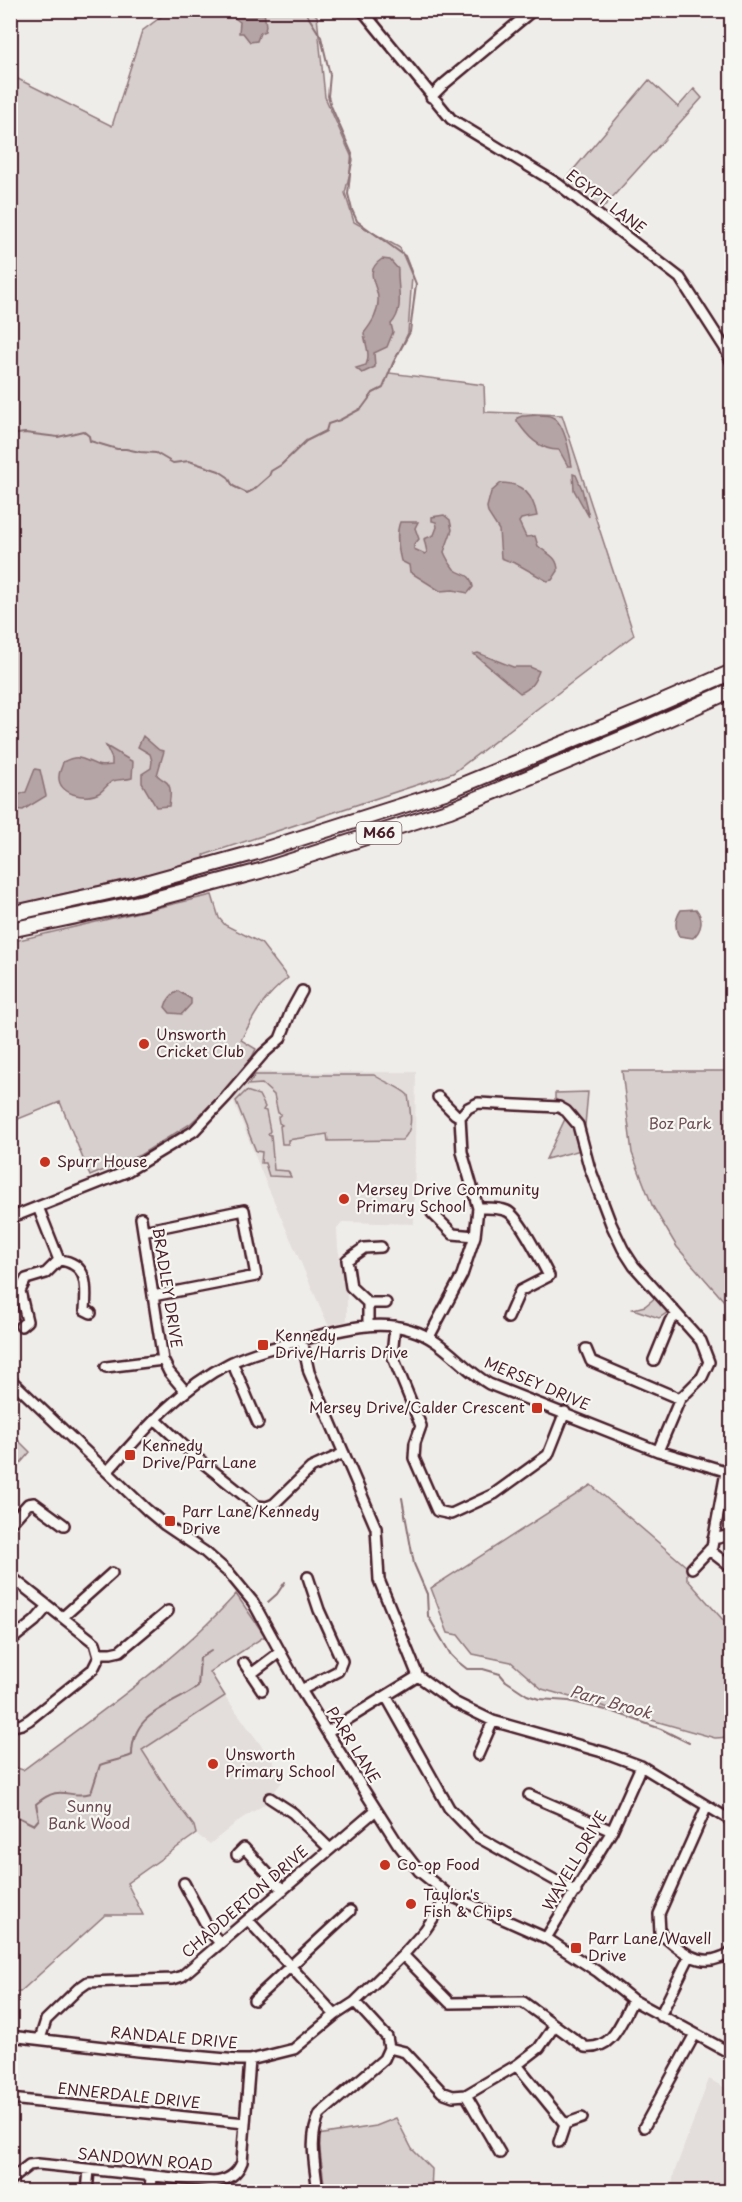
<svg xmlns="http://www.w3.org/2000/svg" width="742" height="2202" font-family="'Playpen Sans',sans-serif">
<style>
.built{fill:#e3dedc}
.green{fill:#d7cfce;stroke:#90777c;stroke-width:1.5}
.water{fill:#b4a4a5;stroke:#8a6f74;stroke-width:1.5}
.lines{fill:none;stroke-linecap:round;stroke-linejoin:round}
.stream{stroke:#8a6f74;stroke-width:2}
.minor-casing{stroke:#4a1f2b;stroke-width:14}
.highway-casing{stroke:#4a1f2b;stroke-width:18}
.minor{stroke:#f6f6f2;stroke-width:9}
.highway{stroke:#f6f6f2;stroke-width:14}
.poi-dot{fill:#c8321e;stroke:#f6f6f2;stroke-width:2}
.labels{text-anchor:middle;stroke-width:4.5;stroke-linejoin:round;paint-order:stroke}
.shield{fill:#f6f6f2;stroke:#7e6067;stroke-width:1.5}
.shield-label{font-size:14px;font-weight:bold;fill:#4a1f2b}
.street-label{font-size:15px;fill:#4a1f2b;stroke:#f6f6f2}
.poi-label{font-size:15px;fill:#4a1f2b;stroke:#f6f6f2;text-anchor:start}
.park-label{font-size:15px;fill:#6d4b54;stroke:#f6f6f2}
.water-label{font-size:16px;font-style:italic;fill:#6f4e56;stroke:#f6f6f2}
</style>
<rect width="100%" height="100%" fill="#efedea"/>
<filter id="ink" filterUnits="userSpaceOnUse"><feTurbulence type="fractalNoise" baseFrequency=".0167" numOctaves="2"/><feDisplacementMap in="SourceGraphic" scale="12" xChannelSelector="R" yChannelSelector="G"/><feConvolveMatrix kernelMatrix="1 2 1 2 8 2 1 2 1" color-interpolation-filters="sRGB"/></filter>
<g filter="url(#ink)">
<path class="built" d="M253,1072H416L414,1224L343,1222L337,1229L338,1248L347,1290V1321L328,1325L263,1176L233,1100Z
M225,1696L285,1778L264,1805L241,1819L210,1844L196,1834L142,1750Z
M709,2079L729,2090L731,2085V2191H671L674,2173Z"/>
<path class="green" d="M310,10L317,16L325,97L353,160L345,193L354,222L400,248L412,276L408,333L389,373L484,385L485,412L562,415L634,635L453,773L204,855L205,861L11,906L10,75L112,126L142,31L169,11Z
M649,80L678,107L694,89L702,98L599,212L563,182Z
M212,895L219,918L225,925L261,943L288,978C264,997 255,1013 241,1040L256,1049L248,1065L235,1081L190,1124L140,1155L90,1176L60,1102L11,1122L10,942Z
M622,1071H731V1309L677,1247L652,1205L632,1153Z
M255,1075H374C386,1083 398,1086 408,1095C410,1110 415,1130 402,1140L328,1141L327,1134L288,1140V1144H282L280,1126L282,1125L279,1123L278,1117L281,1114L278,1113L274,1095L262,1084L248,1085Z
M246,1091L259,1095L265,1107L263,1110L266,1111L270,1131L268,1134L271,1135L274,1170L288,1171L291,1177L269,1176L265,1163H261L262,1152L256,1151L236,1101Z
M588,1092L585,1125L574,1110L555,1099V1093Z
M566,1117L574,1127L581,1150L546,1159Z
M656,1297L668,1312L659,1318L633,1309L645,1306Z
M11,1433L30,1452L11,1474Z
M591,1485L687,1567V1579L731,1629V1737L715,1738L542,1689L511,1662L473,1654L458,1635L448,1633L431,1588Z
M236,1594L265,1636L210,1672L225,1696L142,1750L172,1797L194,1826L196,1834L127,1883L143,1915H105L20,1992H11V1766L23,1770C96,1715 175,1662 236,1594Z
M396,2118L412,2149L432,2169L431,2191H325L318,2135L376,2126Z"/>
<path class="water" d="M229,11H264L266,26L265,31L260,33L257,41L250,42L243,33H239L240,22L228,13Z
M382,259L390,260L398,269C397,287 405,310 391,324L393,332L387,347L374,353L375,367L362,373L356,368L366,365C371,354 365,344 364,333C372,323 379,312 378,298C377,283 363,272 382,259Z
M522,416C531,416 544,413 552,417C565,422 570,454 572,466H568L559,450C539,450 527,436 517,421V418Z
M573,474L576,475L582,489L589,517L574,490Z
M501,483C523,483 533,495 537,516L521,519L519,522L526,537L535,536L538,546C548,555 558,556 558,571L552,580L547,581L517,564L501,558L499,530L488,513L487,507L491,492Z
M444,515L450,520L452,530L444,552C446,557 451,565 454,569C463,577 470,571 473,587L468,593L453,590L440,591L410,572L409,565L401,561C398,549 396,532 400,522H418L415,528L419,539L414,545V549L425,554L427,552L424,539L434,535L437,527L436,522L432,521V517Z
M478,653L513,667H530L539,671C535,681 531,689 520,693L474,654Z
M143,736L159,750L164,751L157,775C159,777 162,779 165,781C173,786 170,798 169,806L156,807L142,783V774L151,768L152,761L150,754L138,747Z
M106,746L133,762L132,778C126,780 119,779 113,781C109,782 104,790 99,793C86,801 57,794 59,776C59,771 62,768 63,762C79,754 82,759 97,765C101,767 107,765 112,765V759Z
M35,769L40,770L46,796L23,810L11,809V798L26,792Z
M696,909C704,919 702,930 693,938L679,936C674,927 675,919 681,910Z
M178,991L191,999V1004L182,1014L170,1013L165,1007C167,999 171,995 178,991Z"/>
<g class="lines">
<path class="stream" d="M10,435L25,433L58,437L83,431L89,436L90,441L117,449H126L140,452L156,453L173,463L189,461L219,471L228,477L233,486L247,493L253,490L269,476L271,471L281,465L306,441L326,431L328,424L340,420L362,408L373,393L383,388L393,363L410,332L416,284L405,256L357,221L352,210L348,194L352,154L331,106L328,96L330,75L321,37L304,10
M402,1498L414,1564L427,1594L428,1616L451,1655L457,1661L467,1669H483L500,1674L506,1681L527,1695L539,1699L569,1701L614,1712L661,1729L689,1743
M268,1602L277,1594L285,1582
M10,1813L34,1825L39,1819L36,1804C62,1782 67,1800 91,1793L100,1765C110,1761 121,1760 132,1755C132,1712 169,1708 198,1687L200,1658L211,1651"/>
<g class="minor-casing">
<path id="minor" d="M362,10L451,119L558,184L680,278L725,348L732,363
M431,97L444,84L533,10
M438,1097L455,1114L460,1117
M38,1207L59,1260C88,1263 87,1286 85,1310L91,1313
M478,1208C488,1208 498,1207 507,1211C520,1217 541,1261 549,1276L520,1291L508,1318
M432,1213L453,1234L475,1236
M10,1218L126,1172L194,1131L226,1097L263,1054L280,1039L291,1011L302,991
M141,1218L163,1360L169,1372L185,1391
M143,1231L244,1210L256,1276L153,1296
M368,1303H386
M21,1326L27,1321L20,1291L26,1279L46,1273L59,1260
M368,1326V1303L351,1287L347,1260L364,1248L381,1247
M395,1326L392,1355L421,1426L415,1443L414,1458L437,1511L451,1514L494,1494L548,1455L565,1412
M429,1337L462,1275L475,1236L478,1208L462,1152L460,1117L468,1108L478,1103L559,1107L566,1111L578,1125L589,1166L611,1224L623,1249L634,1266L701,1341L709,1362L702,1377L680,1399L658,1451
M302,1340L309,1372L376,1528L379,1580L418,1676L454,1702L493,1721L606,1753L641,1766L707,1806
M586,1349L591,1361L680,1399
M654,1360L670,1321L677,1315
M232,1362L258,1423
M106,1367L163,1360
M10,1379L147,1510L165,1525L205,1552L230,1574L253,1602L301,1690L327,1732L398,1844L419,1871L449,1895L546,1938L598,1972L633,2000L732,2054
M155,1419L197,1458L257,1506L267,1507L274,1504L311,1468L344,1453
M108,1471C144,1430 181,1387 230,1363C258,1350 288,1344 317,1336C348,1328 380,1320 411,1330C443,1339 461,1368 489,1384L658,1451L732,1473
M10,1524L28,1504L34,1503L64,1525
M713,1539L732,1535
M709,1550L727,1564L732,1562
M692,1568L712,1547L726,1472
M10,1576L95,1643L99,1657L93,1669L29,1720L22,1724L10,1727
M64,1616L112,1573
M10,1641L35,1621L48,1606
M99,1653H111L120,1651L168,1611
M244,1663L262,1690
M251,1674L280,1652
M301,1690L338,1671L342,1661L319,1610L308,1577
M386,1696L449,1808L476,1836L576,1892
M327,1732L418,1676
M478,1755L493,1721
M529,1795L612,1831
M270,1798L293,1813L330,1849
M732,1821L707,1806L659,1914L660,1933C677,1947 696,1967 719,1958C725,1956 728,1955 732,1950
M237,1855L244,1848L283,1890
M184,1883L209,1930L220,1943
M248,1920L335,2015
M546,1938L612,1831L641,1766
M403,1955L450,2003L523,2002L585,2047C614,2050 621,2021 633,2000
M254,2000L350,1911
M355,2002L387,2037L389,2048
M660,2016L689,1957
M10,2036L138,2051L238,2060H250L294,2049L335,2015L355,2002L403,1955L425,1930L449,1895
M40,2039L46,2020L78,1989L88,1982L173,1979L182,1976L376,1810
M389,2048L405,2052L442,2092L453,2096L466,2095L517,2065L539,2048L555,2025
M517,2065L565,2124
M466,2095L500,2153
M10,2099L245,2123
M644,2127L695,2034
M559,2142L565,2124L582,2118
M10,2180L29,2165L38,2164L213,2182C226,2181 237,2175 242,2162L250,2060
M87,2192L89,2170
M150,2192L151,2176
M318,2192C315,2166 308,2138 320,2114L384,2059L389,2048"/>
</g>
<g class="highway-casing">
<path id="highway" d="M10,914L131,887L257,852L445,792L640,712L732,672
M10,930L143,902L260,871L450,810L645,729L732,690"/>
</g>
<use href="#minor" class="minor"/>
<use href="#highway" class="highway"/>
</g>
</g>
<g class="poi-dot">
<circle cx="144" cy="1044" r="6"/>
<circle cx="45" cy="1162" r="6"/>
<circle cx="344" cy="1199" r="6"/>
<rect x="257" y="1339" width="12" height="12" rx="3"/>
<rect x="531" y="1402" width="12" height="12" rx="3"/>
<rect x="124" y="1449" width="12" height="12" rx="3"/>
<rect x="164" y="1515" width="12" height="12" rx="3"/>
<circle cx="213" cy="1764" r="6"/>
<circle cx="385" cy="1865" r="6"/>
<circle cx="411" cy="1904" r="6"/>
<rect x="570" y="1942" width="12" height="12" rx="3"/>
</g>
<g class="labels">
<rect class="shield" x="356.5" y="822" width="45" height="22" rx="4.5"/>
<g class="shield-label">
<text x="379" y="838">M66</text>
</g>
<g class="street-label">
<text transform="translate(606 202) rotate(37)" y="5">EGYPT LANE</text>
<text transform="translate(167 1288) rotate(81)" y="5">BRADLEY DRIVE</text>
<text transform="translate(537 1384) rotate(23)" y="5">MERSEY DRIVE</text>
<text transform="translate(353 1745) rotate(58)" y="5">PARR LANE</text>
<text transform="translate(575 1861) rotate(-60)" y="5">WAVELL DRIVE</text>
<text transform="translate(245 1902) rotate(-41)" y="5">CHADDERTON DRIVE</text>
<text transform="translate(174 2038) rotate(5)" y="5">RANDALE DRIVE</text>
<text transform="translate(129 2096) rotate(6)" y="5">ENNERDALE DRIVE</text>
<text transform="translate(145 2160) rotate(5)" y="5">SANDOWN ROAD</text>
</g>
<g class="poi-label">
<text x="156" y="1040">Unsworth<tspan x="156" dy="17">Cricket Club</tspan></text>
<text x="57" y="1167">Spurr House</text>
<text x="356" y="1195">Mersey Drive Community<tspan x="356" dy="17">Primary School</tspan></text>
<text x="275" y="1341">Kennedy<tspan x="275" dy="17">Drive/Harris Drive</tspan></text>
<text x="525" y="1413" text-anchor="end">Mersey Drive/Calder Crescent</text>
<text x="142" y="1451">Kennedy<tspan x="142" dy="17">Drive/Parr Lane</tspan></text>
<text x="182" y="1517">Parr Lane/Kennedy<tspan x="182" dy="17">Drive</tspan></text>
<text x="225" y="1760">Unsworth<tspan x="225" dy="17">Primary School</tspan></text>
<text x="397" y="1870">Co-op Food</text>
<text x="423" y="1900">Taylor's<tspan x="423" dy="17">Fish &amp; Chips</tspan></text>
<text x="588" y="1944">Parr Lane/Wavell<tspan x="588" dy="17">Drive</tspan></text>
</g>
<g class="park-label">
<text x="680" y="1129">Boz Park</text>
<text x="89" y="1812">Sunny<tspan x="89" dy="17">Bank Wood</tspan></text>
</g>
<g class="water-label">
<text transform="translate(611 1702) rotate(16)" y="6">Parr Brook</text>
</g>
</g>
<rect width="742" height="2202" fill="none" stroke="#f6f6f2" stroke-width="36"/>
<rect x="18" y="18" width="706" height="2166" fill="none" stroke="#4a1f2b" stroke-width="2" filter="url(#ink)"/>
</svg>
